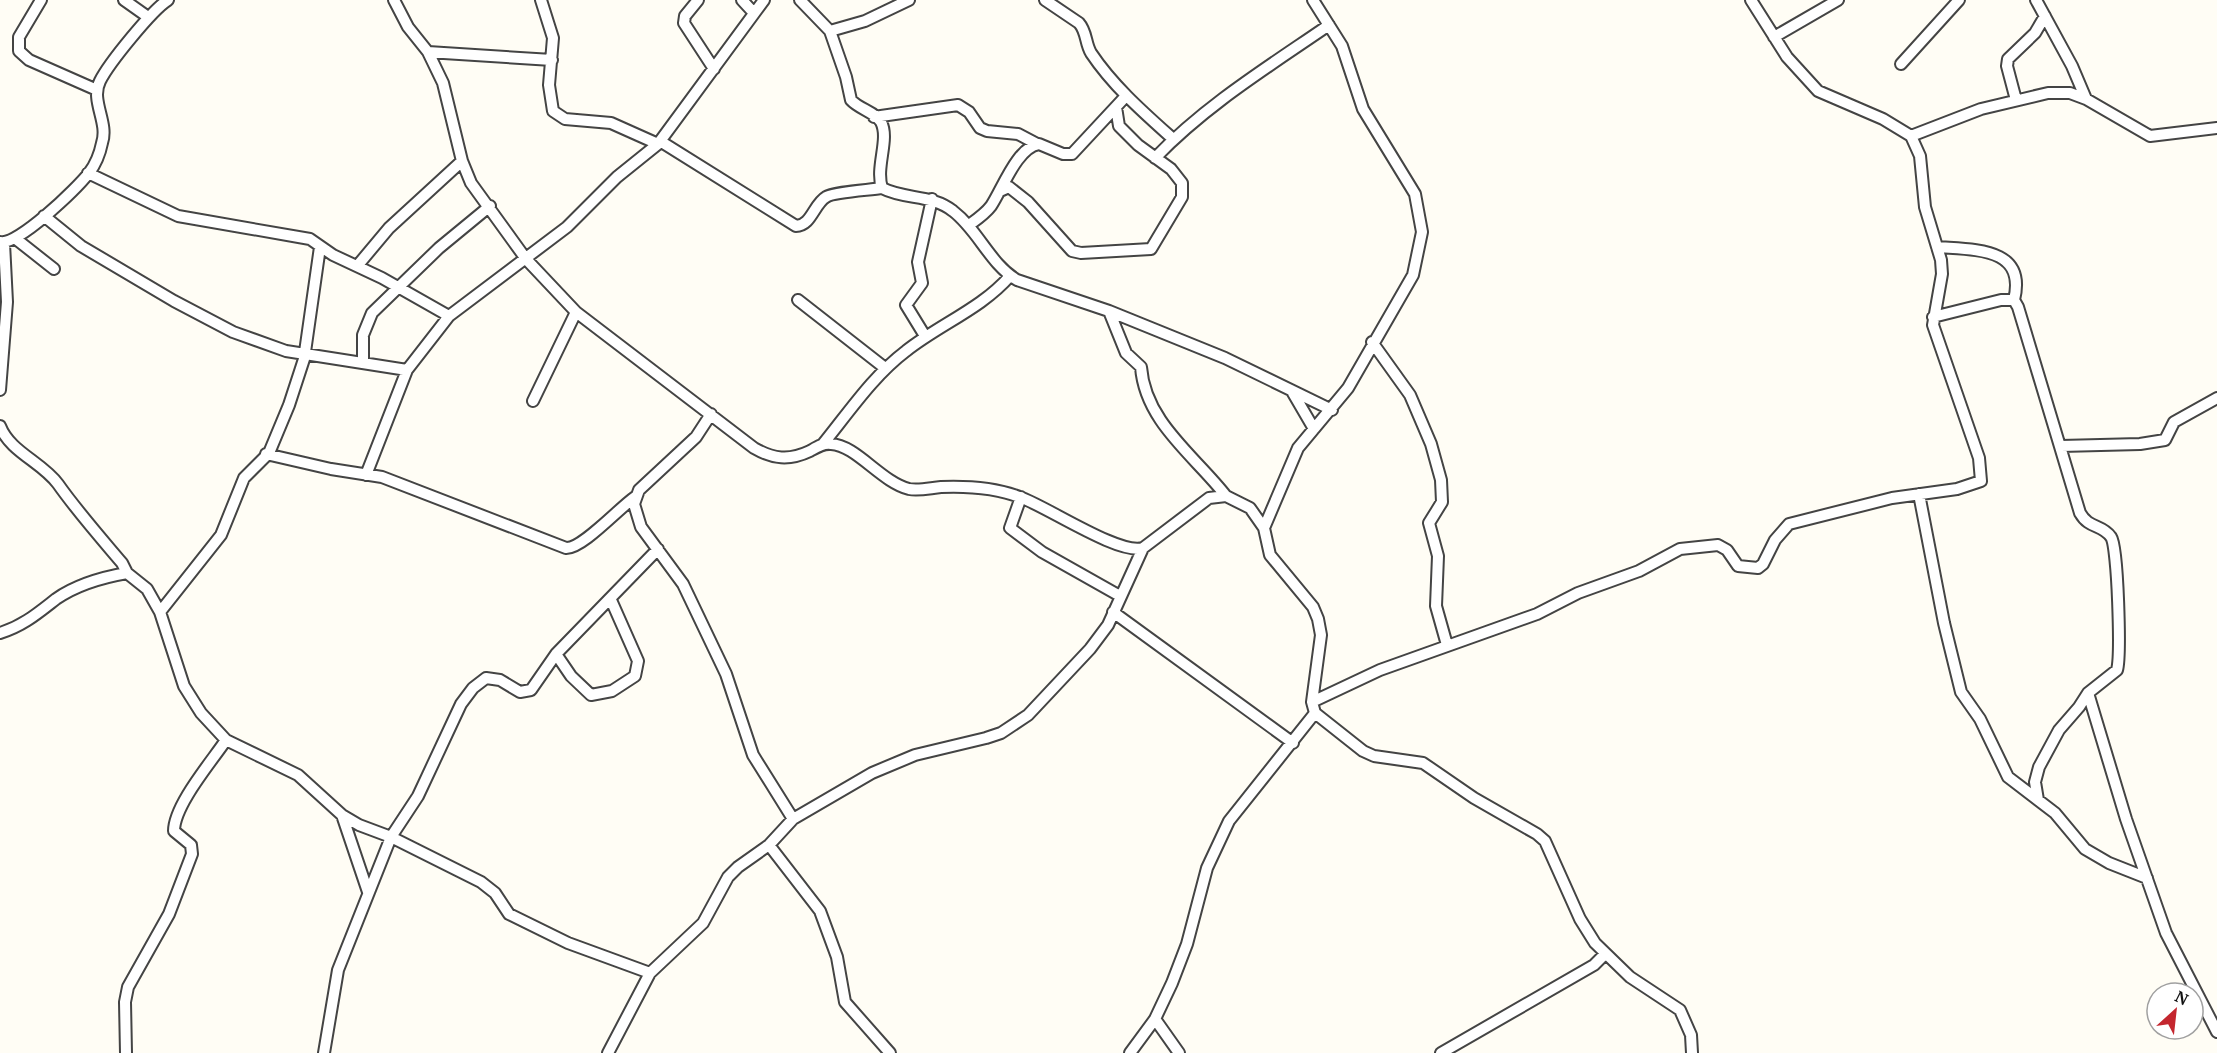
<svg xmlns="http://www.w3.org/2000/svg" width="2217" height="1053" font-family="'PT Serif',serif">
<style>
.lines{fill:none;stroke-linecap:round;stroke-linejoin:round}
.minor-casing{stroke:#444;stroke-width:14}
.minor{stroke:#fff;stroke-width:10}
</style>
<rect width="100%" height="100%" fill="#fffdf5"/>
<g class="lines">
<g class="minor-casing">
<path id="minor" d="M41,0L19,37V51L29,60L97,90
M124,0L148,17
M394,0L408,27L428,52L443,83L462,161L471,183L526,259L576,312L754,448C773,459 789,461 810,451C817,447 823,443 831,444C856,445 881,482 909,489C919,491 930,488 941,487C967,486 998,488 1022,498C1049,508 1119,555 1143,548L1209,498L1226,496L1250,508L1264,528L1270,555L1313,607L1318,619L1321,635L1312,702L1315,713L1363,751L1374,756L1423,763L1474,798L1537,834L1545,841L1580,919L1595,943L1630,977L1680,1010L1691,1035L1692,1053
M541,0L553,38L549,85L553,111L565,119L611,123L658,144
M698,0L685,16L684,23L714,69
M742,0L754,13
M800,0L830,31L846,77L851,100C859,109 875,112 881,122C890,139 875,167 882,188C905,200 932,194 953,211C978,230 990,264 1017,280L1109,311L1225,358L1332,410
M1045,0L1079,23C1087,32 1085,43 1091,53C1113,86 1144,113 1173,139
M2036,0L2072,66L2086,99
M830,31L865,21L909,0
M1774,37L1838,0
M428,52L552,60
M1901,64L1959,0
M2016,100L2007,66L2008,59L2035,33L2045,16
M874,117L958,105L969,112L980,128L987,131L1018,134L1037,144
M1911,136L1981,109L2048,93H2070L2086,99L2150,136L2217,128
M660,141L796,226C811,226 814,204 826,197C833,192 870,190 882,188
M1155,158C1206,105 1268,67 1329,25
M88,173L178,216L310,239L333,255L382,278L449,316
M1000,191L1009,187L1028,202L1072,251L1081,253L1151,249L1182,197V183L1171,169L1138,145L1119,126L1116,107
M44,216L81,246L174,301L233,332L286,351L407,370L449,316L567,227L617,177L658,144L764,0
M969,225C976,220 985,214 991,206C1002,190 1017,147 1039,144L1063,154H1072L1126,96
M16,239L54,269
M0,242C18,246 77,188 89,173C95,165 100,153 102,143C109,122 90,101 100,81C109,63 152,10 168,0
M1937,247C1975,250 2027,247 2014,300
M358,265L389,228L462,161
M798,300L885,368
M1109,311L1126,353L1141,367C1145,422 1195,456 1226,496
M1933,317L2001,300H2014L2018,307L2080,513C2089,529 2102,524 2111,537C2118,547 2121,656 2117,670L2088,693L2079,707L2059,730L2039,767L2035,782L2038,800
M925,336L906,305L922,283L918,262L932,199
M1372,342L1410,395L1431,444L1441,480L1442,502L1429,523L1438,556L1436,606L1447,645
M363,362V335L372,313L439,248L490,206
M0,390L7,302L4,243
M1293,393L1314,429
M533,401L576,312
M711,414L696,437L639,490L634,504L641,527L683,584L726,674L753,755L793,819
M0,426C10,452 42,462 58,484C77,511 100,537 122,563L127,573L147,589L160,612L184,686L201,713L226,740L298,775L342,815L359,825L391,837L481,882L495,893L509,914L568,943L650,973
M823,444C849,412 873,376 906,351C940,324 981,309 1010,276
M2061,446L2140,444L2165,440L2174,422L2217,398
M266,454L331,469L382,477L566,548C582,549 619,508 635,497
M366,475L407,370
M1919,494L1944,623L1961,692L1980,719L2008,777L2055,813L2085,849L2109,863L2147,878
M1021,497L1010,528L1042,552L1120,596
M1264,528L1298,448L1348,388L1413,275L1422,232L1415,194L1363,109L1342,46L1313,0
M160,612L221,535L244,478L269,453L289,405L304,359L320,247
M1113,612L1293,743
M0,633C23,626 38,613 56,599C76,585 104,577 127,573
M556,654L571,676L591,695L612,691L635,676L638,661L611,600
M2088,693L2126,819L2166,933L2217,1032
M1312,702L1380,670L1537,614L1578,593L1639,571L1680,549L1718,545L1727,550L1738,566L1758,568L1763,564L1775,540L1789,524L1892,498L1957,489L1981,481L1979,458L1933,325L1942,274L1941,260L1925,207L1920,156L1911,136L1883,119L1818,91L1787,57L1751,0
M342,815L368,892
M769,845L820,911L837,957L845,1002L890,1053
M1155,1019L1179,1053
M126,1053L125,1002L128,987L169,914L192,854L191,845L174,831C174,805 212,761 226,740
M324,1053L338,970L391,837L418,796L461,704L473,688L486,678L500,680L520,692L531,690L556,654L658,549
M608,1053L650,973L703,923L728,877L738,867L769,845L793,819L872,773L915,755L986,738L1001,733L1028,715L1090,649L1108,625L1143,548
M1130,1053L1155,1019L1172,983L1187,944L1207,868L1229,821L1315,713
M1441,1053L1594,965L1605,954"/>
</g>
<use href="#minor" class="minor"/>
</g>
<g transform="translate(2175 1011) rotate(27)"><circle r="28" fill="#ffffff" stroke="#a0a0a0" stroke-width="1.5"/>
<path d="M0-4.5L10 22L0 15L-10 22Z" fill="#c4262e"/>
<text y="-9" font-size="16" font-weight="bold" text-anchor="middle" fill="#111111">N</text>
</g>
</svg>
